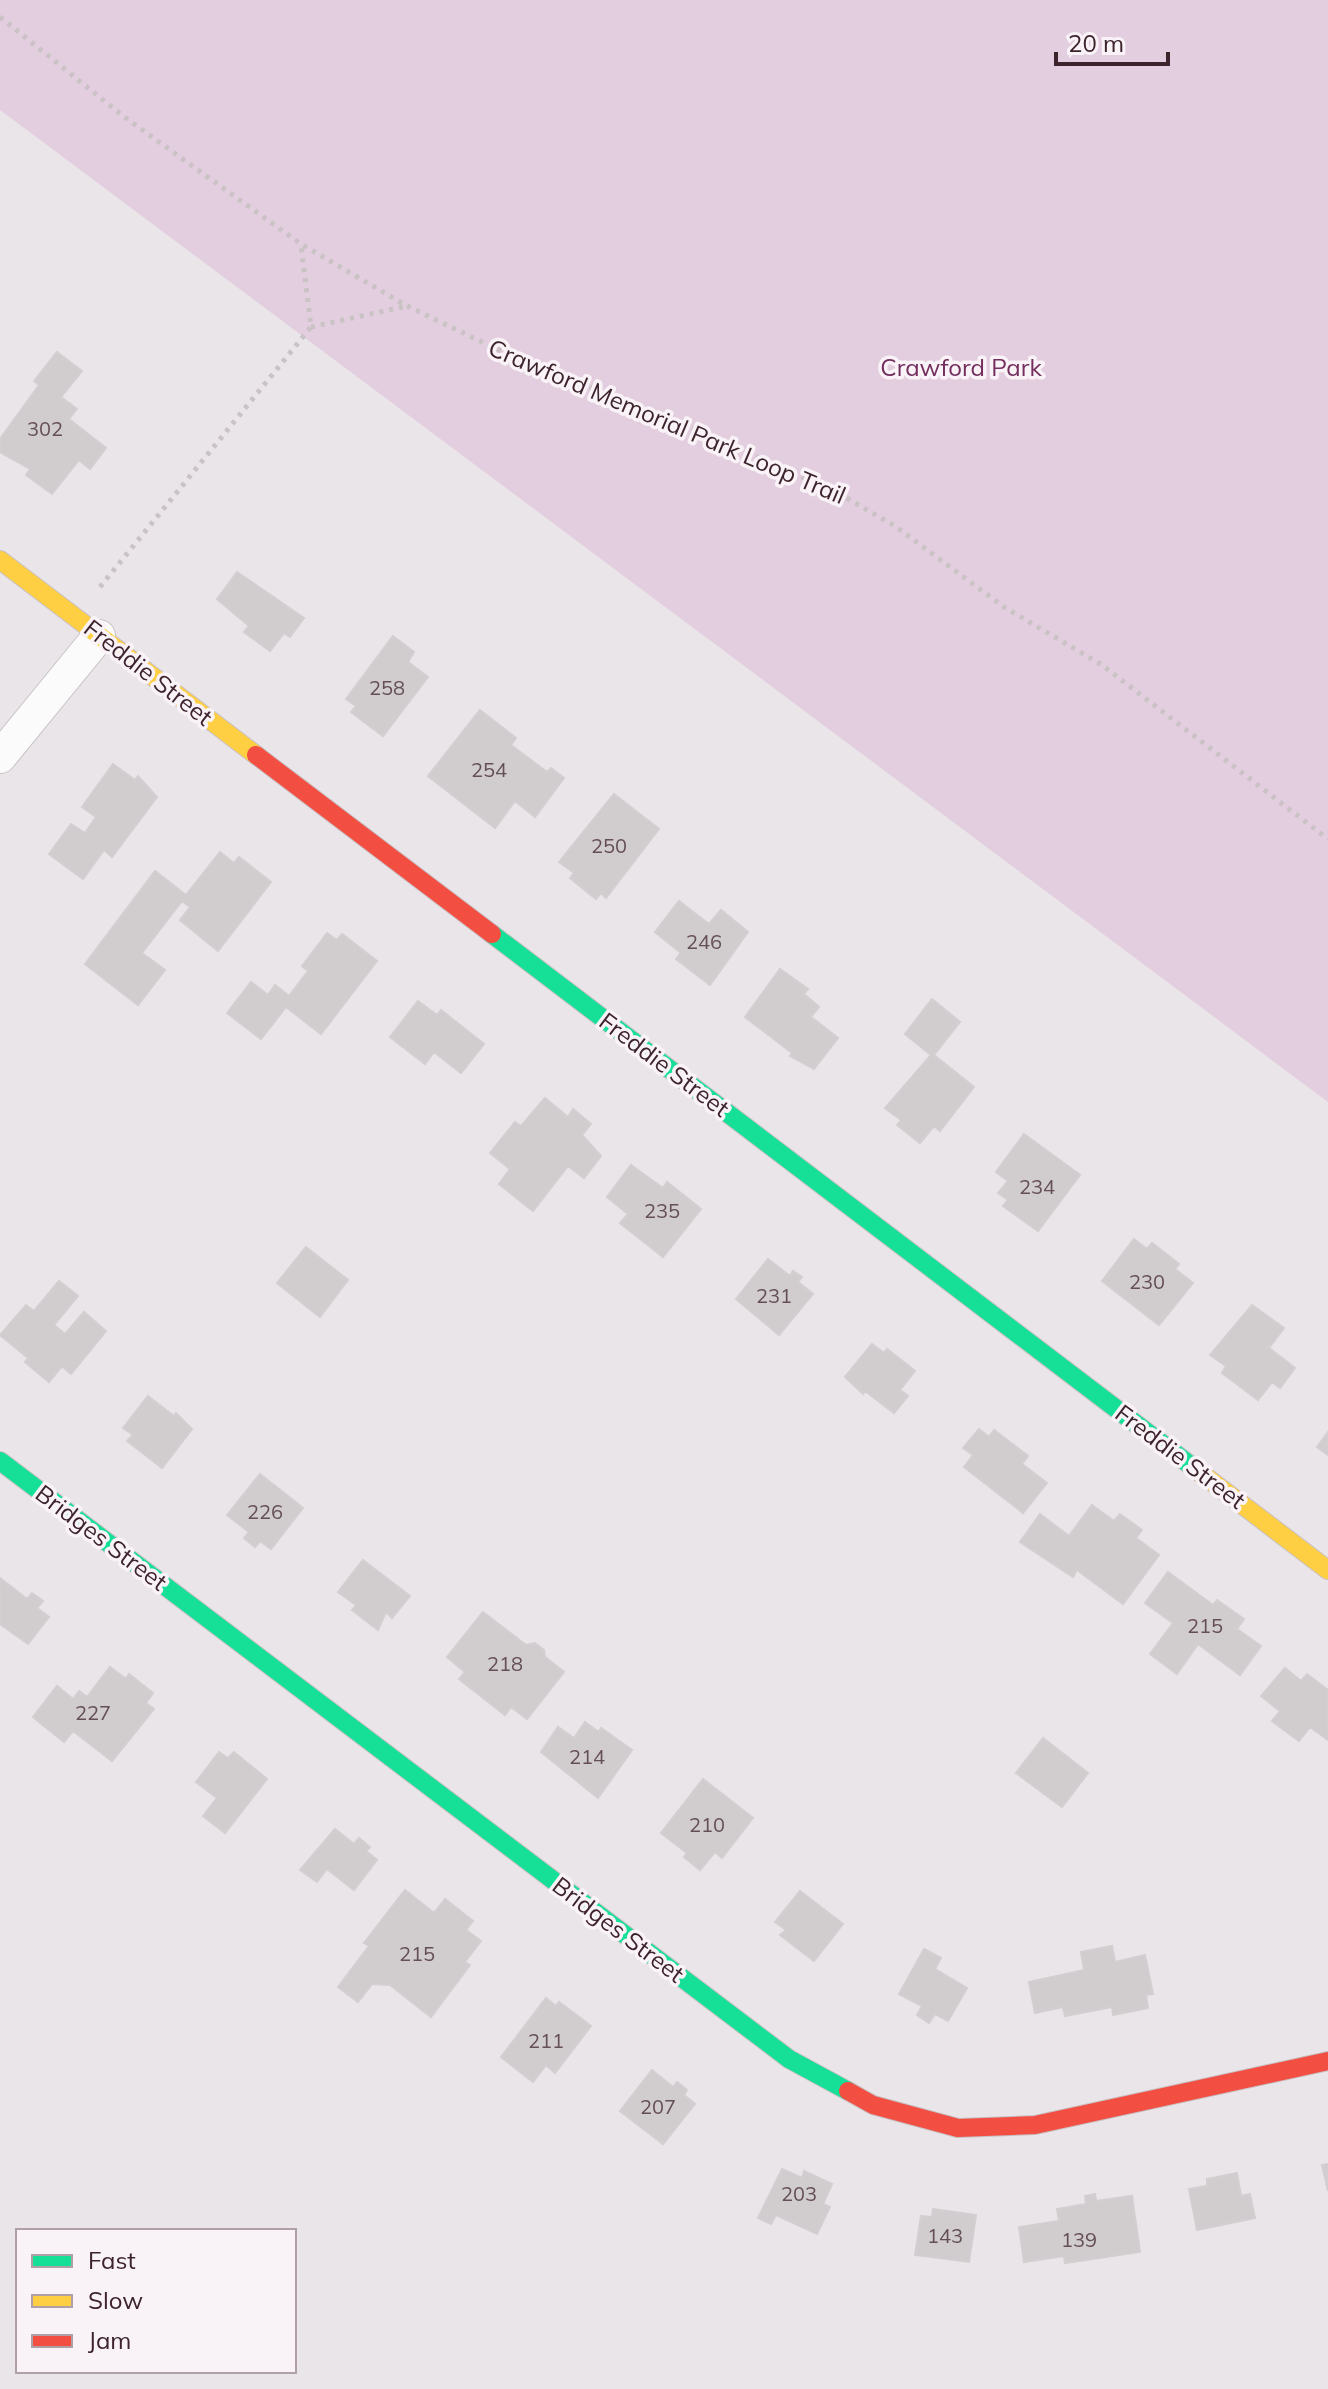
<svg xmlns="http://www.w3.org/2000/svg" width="1328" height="2389" font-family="Mulish,sans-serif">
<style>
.green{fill:#e3cedf}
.building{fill:#d1ccce;stroke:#d3ced1;stroke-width:2}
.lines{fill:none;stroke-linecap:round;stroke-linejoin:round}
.street-casing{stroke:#c7c2c5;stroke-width:34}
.fast-casing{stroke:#c8c0c4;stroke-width:20}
.slow-casing{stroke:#c8c0c4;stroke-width:20}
.jam-casing{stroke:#c8c0c4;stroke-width:20}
.path{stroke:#cac2c5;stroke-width:5;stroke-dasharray:4 6;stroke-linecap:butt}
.street{stroke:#fcfbfc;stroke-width:32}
.fast{stroke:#16e098;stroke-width:18}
.slow{stroke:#ffcf43;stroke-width:18}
.jam{stroke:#f24e42;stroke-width:18}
.labels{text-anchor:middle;stroke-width:7;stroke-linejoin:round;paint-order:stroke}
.number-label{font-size:20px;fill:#644f56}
.park-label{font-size:24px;fill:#732e5e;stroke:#f9f3f7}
.street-label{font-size:24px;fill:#3d232c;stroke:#f9f3f7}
</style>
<rect width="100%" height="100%" fill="#eae5e8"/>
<path class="green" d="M0,0H1328V1102L0,110Z"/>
<path class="building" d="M57,352L82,371L61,397L77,409L69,419L106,448L90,469L79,460L52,494L26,475L30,469L0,452V439L39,385L34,381Z
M237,572L304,618L290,637L284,633L270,651L244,632L249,626L217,599Z
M393,636L414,652L408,662L428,677L383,736L351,712L356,706L346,699Z
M480,710L516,738L511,745L547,772L551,768L564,778L535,817L515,801L495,828L428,776Z
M113,764L135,780L138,776L157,797L112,857L104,850L83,879L49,854L71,824L85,833L96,817L82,807Z
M614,794L659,829L606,898L601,893L596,899L570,878L574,873L559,862Z
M220,852L234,863L239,857L271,882L218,951L180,920L190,907L182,901L142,953L165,970L138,1005L85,964L155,871L186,895Z
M679,901L709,924L721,910L748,932L710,985L676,959L681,953L655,932Z
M327,933L337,940L342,934L377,961L321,1034L286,1007L261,1039L227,1013L251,982L268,995L275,985L289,996L308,971L302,966Z
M780,969L808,989L804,994L819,1007L811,1017L838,1038L814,1069L790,1056L792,1053L745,1017Z
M932,999L960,1022L934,1055L974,1087L940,1131L934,1126L920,1143L897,1125L901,1120L885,1108L931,1055L905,1034Z
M418,1001L437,1015L441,1010L484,1044L461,1073L434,1052L425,1064L390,1037Z
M545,1098L568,1117L573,1109L591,1124L582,1135L601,1156L584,1178L568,1166L533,1211L499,1184L510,1169L490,1153L515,1122L521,1126Z
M1024,1134L1080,1175L1038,1231L1003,1206L1008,1200L998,1193L1008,1181L996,1172Z
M631,1165L663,1188L667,1182L701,1209L663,1257L620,1223L628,1214L607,1197Z
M1134,1239L1147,1249L1152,1243L1179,1264L1175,1269L1193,1283L1159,1325L1102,1281Z
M306,1247L348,1280L320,1317L277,1283Z
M768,1259L790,1276L793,1271L802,1277L798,1282L813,1294L779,1335L736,1299Z
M59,1281L78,1296L54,1325L65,1334L84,1312L106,1331L71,1374L62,1366L49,1382L25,1362L28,1358L0,1335L26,1305L34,1311Z
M1252,1305L1284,1328L1269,1348L1295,1368L1280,1388L1272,1382L1258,1400L1222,1373L1226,1366L1210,1355Z
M872,1344L884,1353L887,1349L915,1371L900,1390L908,1396L894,1413L865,1391L863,1394L845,1377Z
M148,1396L174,1416L176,1413L192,1429L162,1468L127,1441L133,1435L123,1428Z
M979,1429L989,1437L994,1430L1028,1456L1022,1464L1047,1483L1023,1513L964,1467L973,1455L963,1448Z
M1328,1432V1455L1317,1447Z
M260,1474L303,1508L271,1549L260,1541L255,1547L244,1538L249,1532L227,1515Z
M1092,1505L1114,1521L1120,1514L1142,1530L1136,1538L1159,1555L1123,1604L1077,1570L1073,1577L1020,1542L1040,1514L1069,1536Z
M363,1560L410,1596L392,1618L386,1612L378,1630L352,1610L356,1605L338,1592Z
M1168,1572L1213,1605L1217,1600L1244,1619L1237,1629L1261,1646L1240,1675L1198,1644L1177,1674L1150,1654L1173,1623L1145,1603Z
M0,1578L27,1599L32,1593L43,1601L37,1608L49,1617L28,1644L0,1624Z
M483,1612L526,1645L535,1643L544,1650L545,1657L564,1672L527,1719L511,1707L505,1715L459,1679L465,1672L447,1657Z
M110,1667L126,1679L129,1674L153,1693L146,1703L154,1709L112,1761L73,1731L64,1742L33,1717L57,1686L73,1699L79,1691L87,1697Z
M1285,1668L1301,1681L1307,1674L1328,1690V1740L1310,1727L1299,1741L1272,1721L1280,1711L1261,1696Z
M585,1722L599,1732L601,1728L632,1750L598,1798L541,1752L558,1727L574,1738Z
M1043,1738L1088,1773L1062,1807L1016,1773Z
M219,1752L228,1758L234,1752L267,1779L225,1833L203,1816L217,1798L196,1782Z
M703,1779L753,1818L722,1858L715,1852L700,1870L684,1857L687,1853L661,1833Z
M335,1829L354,1844L359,1838L370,1847L366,1851L377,1860L354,1890L327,1869L317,1882L300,1870Z
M405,1890L434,1913L445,1899L473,1921L466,1930L481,1941L465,1962L470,1965L431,2017L390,1985L372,1984L358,2002L338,1987L369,1946L364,1943Z
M800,1891L843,1924L814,1961L780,1935L786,1930L775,1922Z
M1112,1946L1115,1962L1145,1955L1153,1994L1146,1995L1148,2008L1113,2015L1112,2007L1065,2016L1063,2007L1035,2013L1029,1982L1084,1970L1081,1952Z
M924,1949L941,1958L935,1969L967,1988L948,2021L935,2014L929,2023L917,2015L922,2006L899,1994Z
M546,1998L556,2006L559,2002L591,2026L555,2073L546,2065L533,2082L501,2057Z
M652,2070L673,2087L677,2082L687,2090L684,2095L695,2104L663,2144L620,2111Z
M1328,2164V2191L1322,2165Z
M782,2169L802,2178L804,2171L832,2184L823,2204L830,2207L817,2234L776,2215L771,2224L758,2218Z
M1237,2173L1241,2196L1250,2194L1255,2218L1197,2230L1189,2189L1207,2186V2179Z
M1095,2194L1096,2201L1132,2196L1140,2252L1065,2263L1064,2256L1024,2262L1019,2227L1059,2221L1057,2209L1086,2204L1085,2196Z
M933,2209L976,2215L969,2262L915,2255L921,2216L932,2217Z"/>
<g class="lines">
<g class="street-casing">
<path id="street" d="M0,757L99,636"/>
</g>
<g class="fast-casing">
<path id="fast" d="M492,934L1198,1471
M0,1461L789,2059L848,2091"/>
</g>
<g class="slow-casing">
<path id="slow" d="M0,560L256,755
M1198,1471L1328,1570"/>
</g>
<g class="jam-casing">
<path id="jam" d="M256,755L492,934
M848,2091L873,2105L958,2128L1035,2125L1328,2061"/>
</g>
<path class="path" d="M0,17L123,116L301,244L407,306L518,359L681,423L838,493L895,526L1004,607L1102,665L1328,839
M311,327L407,306
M100,587L311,327L301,245"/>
<use href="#street" class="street"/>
<use href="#fast" class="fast"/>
<use href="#slow" class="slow"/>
<use href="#jam" class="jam"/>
</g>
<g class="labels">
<g class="number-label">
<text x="45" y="436">302</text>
<text x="387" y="695">258</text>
<text x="489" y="777">254</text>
<text x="609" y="853">250</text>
<text x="704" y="949">246</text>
<text x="1037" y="1194">234</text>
<text x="662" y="1218">235</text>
<text x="1147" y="1289">230</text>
<text x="774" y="1303">231</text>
<text x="265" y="1519">226</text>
<text x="1205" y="1633">215</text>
<text x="505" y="1671">218</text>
<text x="93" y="1720">227</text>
<text x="587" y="1764">214</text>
<text x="707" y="1832">210</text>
<text x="417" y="1961">215</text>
<text x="546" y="2048">211</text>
<text x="658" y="2114">207</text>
<text x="799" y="2201">203</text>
<text x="945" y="2243">143</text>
<text x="1079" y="2247">139</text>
</g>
<g class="park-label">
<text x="961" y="376">Crawford Park</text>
</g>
<g class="street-label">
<text transform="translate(667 422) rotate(23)" y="8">Crawford Memorial Park Loop Trail</text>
<text transform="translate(148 673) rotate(38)" y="8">Freddie Street</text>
<text transform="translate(664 1065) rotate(37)" y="8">Freddie Street</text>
<text transform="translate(1180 1457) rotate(37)" y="8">Freddie Street</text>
<text transform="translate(101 1538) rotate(37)" y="8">Bridges Street</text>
<text transform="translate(618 1930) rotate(37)" y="8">Bridges Street</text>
</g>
</g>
<rect x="16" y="2229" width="280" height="144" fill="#f9f3f7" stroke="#aea0a6" stroke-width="2"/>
<rect x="32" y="2255" width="40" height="12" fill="#16e098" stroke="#aea0a6" stroke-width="2"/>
<text x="88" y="2269" font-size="24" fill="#3d232c">Fast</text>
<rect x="32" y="2295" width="40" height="12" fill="#ffcf43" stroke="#aea0a6" stroke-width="2"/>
<text x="88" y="2309" font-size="24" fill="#3d232c">Slow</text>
<rect x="32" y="2335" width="40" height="12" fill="#f24e42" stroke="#aea0a6" stroke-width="2"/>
<text x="88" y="2349" font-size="24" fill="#3d232c">Jam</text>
<path d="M1056 52v12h112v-12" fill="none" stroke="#3d232c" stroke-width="4"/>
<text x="1068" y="52" font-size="24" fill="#3d232c" stroke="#f9f3f7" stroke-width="6" paint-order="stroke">20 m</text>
</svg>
